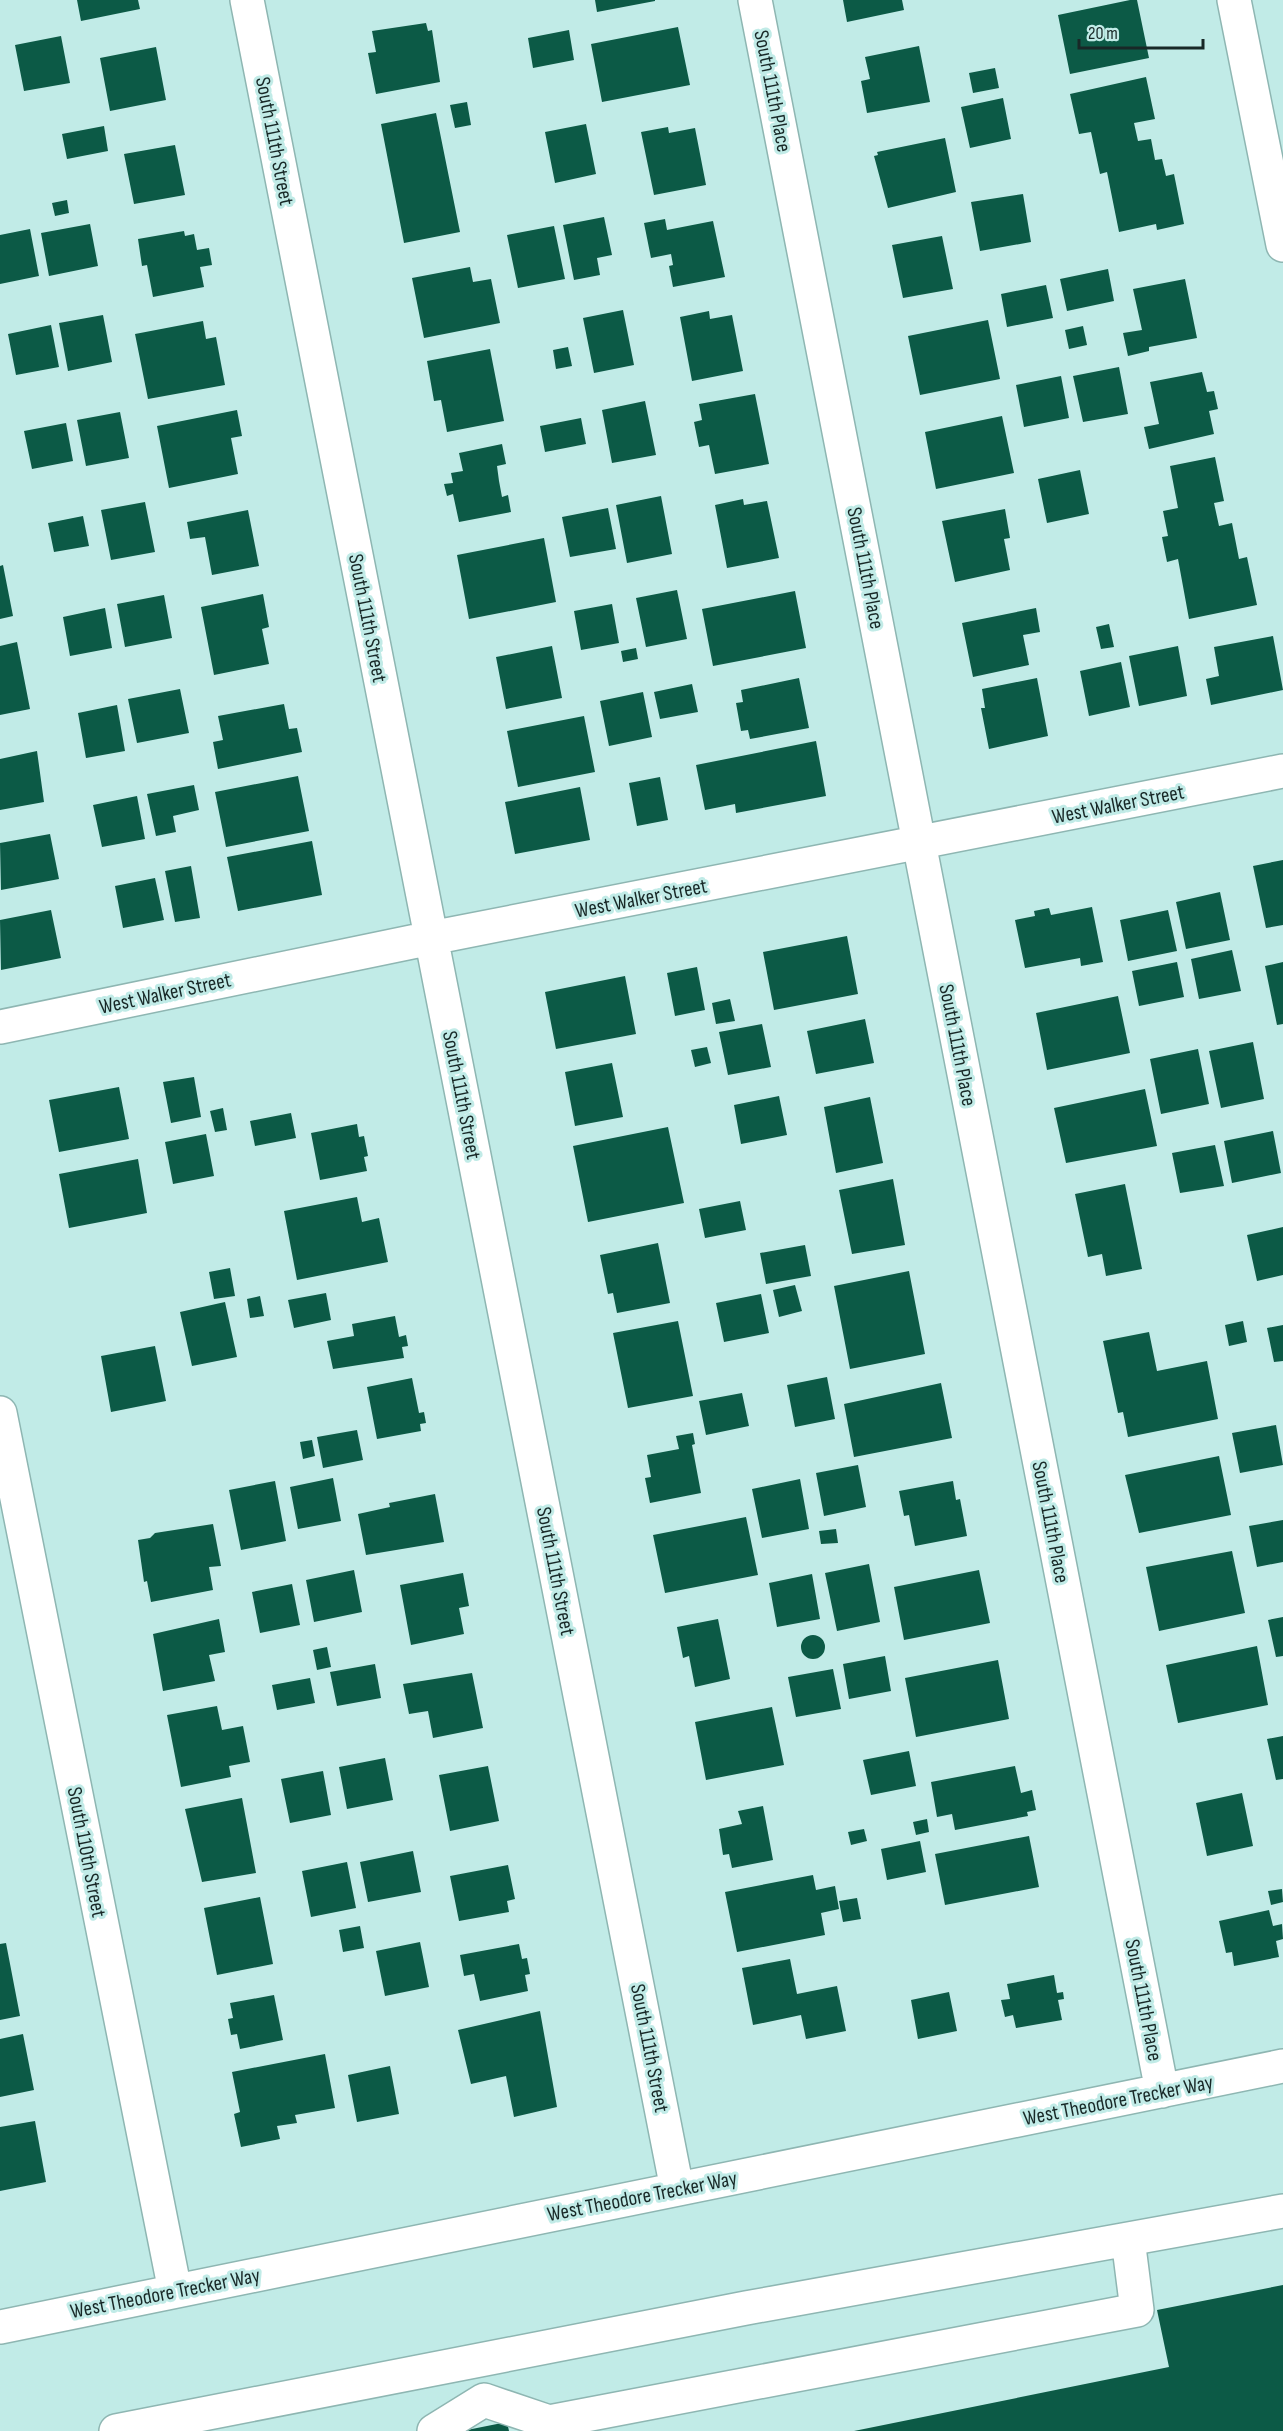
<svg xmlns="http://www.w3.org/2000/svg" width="1283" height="2431" font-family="'Sofia Sans Condensed',sans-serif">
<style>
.building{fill:#0c5a46}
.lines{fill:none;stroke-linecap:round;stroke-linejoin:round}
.minor-casing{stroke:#8eb6b2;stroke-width:36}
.minor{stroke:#fff;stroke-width:33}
.labels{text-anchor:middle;stroke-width:6;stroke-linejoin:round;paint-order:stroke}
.street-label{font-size:21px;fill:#182827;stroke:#c1ebe7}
</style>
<rect width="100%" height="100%" fill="#c1ebe7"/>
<path class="building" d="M77,0H138L140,9L81,21Z
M595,0H655V1L597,12Z
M843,0H902L904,10L847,22Z
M1130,0H1137L1149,58L1070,74L1058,15Z
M426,23L428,31L432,30L440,82L376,94L368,53L376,52L372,31Z
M678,27L690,85L602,102L591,44Z
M569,30L574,60L533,68L528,38Z
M61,36L70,83L24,91L15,45Z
M919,46L930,102L867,113L861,81L870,79L865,57Z
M156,47L166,100L110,111L100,58Z
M995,68L999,88L973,93L969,73Z
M1146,77L1155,119L1134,123L1138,141L1151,139L1155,160L1162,159L1166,176L1174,174L1184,224L1157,230L1156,224L1119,232L1107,172L1100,174L1091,132L1079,134L1070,94Z
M1003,98L1011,139L970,148L961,107Z
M467,102L471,125L455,128L450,105Z
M436,113L460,232L404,243L381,124Z
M586,124L596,174L555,183L545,132Z
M104,126L108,151L67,159L62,134Z
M668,127L669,133L695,128L706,185L654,195L641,132Z
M945,138L956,192L888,208L874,156L878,155L877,152Z
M175,145L185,195L134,204L124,154Z
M1023,194L1031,242L980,251L971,202Z
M67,200L69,213L55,216L52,203Z
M604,217L612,255L597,258L600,275L574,280L563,225Z
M665,219L667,230L713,221L725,277L673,287L669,266L673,265L671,254L651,258L644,223Z
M90,224L98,266L49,276L41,233Z
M554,226L565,279L518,288L507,235Z
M30,229L39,276L0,284V235Z
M184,231L185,236L194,234L197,250L209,248L212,265L200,267L204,287L153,297L147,265L142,266L138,239Z
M942,236L953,289L903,298L892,245Z
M470,267L473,282L491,279L500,323L424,338L412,278Z
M1108,269L1114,301L1067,311L1060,279Z
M1185,279L1197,338L1149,347V351L1128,356L1123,333L1142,330L1133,289Z
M1046,285L1053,318L1007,327L1001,294Z
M623,310L634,365L594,373L583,318Z
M709,311L710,319L732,315L743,371L692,381L680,317Z
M103,315L112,362L68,371L59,323Z
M988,320L1000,379L920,395L908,336Z
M203,321L206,339L216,337L225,385L148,399L135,334Z
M51,325L59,367L16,375L8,334Z
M1083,326L1087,345L1069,349L1065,330Z
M568,347L572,366L556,369L553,350Z
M490,349L504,421L447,432L441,400L434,401L427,361Z
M1119,367L1128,414L1083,422L1073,376Z
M1202,372L1207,392L1214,391L1218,409L1209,411L1214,434L1149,449L1144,427L1159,424L1150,382Z
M1061,376L1069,418L1024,427L1016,385Z
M755,394L769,464L715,474L709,445L699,447L694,422L702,420L699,404Z
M645,401L656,455L612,463L602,410Z
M237,410L242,436L231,438L238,474L169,488L157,426Z
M120,412L129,458L86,466L77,420Z
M1002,416L1014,473L936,489L925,432Z
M581,418L586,444L545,452L540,426Z
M66,423L73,461L32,469L24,431Z
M502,444L506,464L497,466L499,481L502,497L508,495L511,512L459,522L453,494L447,496L444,484L453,483L451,473L463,471L459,453Z
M1215,457L1224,501L1214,503L1219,526L1232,523L1239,559L1247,557L1257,605L1189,619L1178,559L1167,562L1162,537L1168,536L1163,511L1178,508L1170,466Z
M1080,470L1089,514L1047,523L1038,479Z
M661,496L672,554L627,563L616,505Z
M743,499L744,505L767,501L779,558L727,568L715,505Z
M145,502L155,552L111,560L101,510Z
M608,508L616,549L570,557L562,517Z
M1005,509L1010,538L1004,539L1010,570L955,582L942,521Z
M248,510L259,566L212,575L205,537L190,539L187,522Z
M83,516L89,546L54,552L48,523Z
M544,538L556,602L469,619L457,555Z
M3,565L13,616L0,619V566Z
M677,590L687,639L646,647L636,598Z
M795,591L806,648L713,666L702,609Z
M263,594L269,627L262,629L269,664L214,675L201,607Z
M164,595L172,638L125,647L117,604Z
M612,604L619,643L581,650L574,611Z
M105,608L112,648L70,656L63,617Z
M1036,608L1040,632L1023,635L1029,665L973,677L962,623Z
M1109,624L1114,647L1101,649L1096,627Z
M1273,636L1283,690L1211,705L1206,679L1219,676L1214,647Z
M17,642L30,709L0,715V646Z
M552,646L562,698L506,709L496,657Z
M1178,646L1187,696L1139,706L1129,656Z
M636,648L638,659L623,662L621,651Z
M1121,662L1130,707L1089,716L1080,671Z
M799,678L809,728L750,739L748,730L741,731L736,703L743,702L741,690Z
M1037,678L1048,736L989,749L981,708H985L982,689Z
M692,684L698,712L660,719L654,692Z
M180,689L189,733L137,743L128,699Z
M643,692L652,737L609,746L600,701Z
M284,704L289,729L297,728L302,752L218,769L213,742L223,740L218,716Z
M117,705L125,751L86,758L78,713Z
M584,716L595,772L518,787L507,731Z
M816,741L826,796L736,813L735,804L705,810L696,765Z
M37,751L44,802L0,810V759Z
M298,776L309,831L226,847L215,792Z
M660,777L668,820L637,826L629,783Z
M194,785L199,810L173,816L176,832L156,836L147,794Z
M580,787L590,840L515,854L505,802Z
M137,796L145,839L102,847L93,805Z
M50,834L59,879L1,890L0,843Z
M312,841L322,895L238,911L227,857Z
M1283,860V925L1266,928L1253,866Z
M191,866L200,918L175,922L165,871Z
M155,878L164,920L123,928L115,886Z
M1220,892L1230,940L1186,949L1176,902Z
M1092,907L1103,962L1081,966L1080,958L1025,968L1015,920L1035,916L1034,911L1049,908L1051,915Z
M51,910L61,958L1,970L0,920Z
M1168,910L1177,951L1128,961L1120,920Z
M847,936L858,994L774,1010L763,952Z
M1232,950L1241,991L1199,999L1191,959Z
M1177,962L1184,997L1139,1006L1132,971Z
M1283,962V1024L1277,1025L1265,966Z
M697,967L705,1010L675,1016L667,973Z
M625,976L636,1034L556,1049L545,992Z
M1118,996L1130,1053L1047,1070L1036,1013Z
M730,999L735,1021L716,1024L712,1003Z
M865,1019L874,1063L816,1074L807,1031Z
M762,1024L771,1067L728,1075L719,1032Z
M1253,1042L1264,1099L1221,1108L1209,1051Z
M707,1047L711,1063L695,1067L691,1050Z
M1198,1049L1209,1104L1161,1114L1150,1059Z
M612,1063L623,1117L575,1126L565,1072Z
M194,1077L201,1117L171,1123L163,1082Z
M119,1087L129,1139L59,1152L49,1100Z
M1145,1089L1157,1146L1066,1163L1054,1108Z
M779,1096L787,1135L741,1144L734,1105Z
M870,1097L883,1163L836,1173L824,1107Z
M223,1108L227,1130L215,1132L210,1111Z
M291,1113L296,1138L255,1146L250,1121Z
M357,1124L359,1137L364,1136L368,1156L364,1157L367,1171L320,1180L311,1133Z
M668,1127L684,1203L588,1222L573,1146Z
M1273,1131L1281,1173L1232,1183L1224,1141Z
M206,1134L214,1176L173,1184L165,1142Z
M1215,1145L1224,1186L1180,1193L1172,1153Z
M138,1159L147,1213L69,1228L59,1174Z
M893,1179L905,1245L852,1254L839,1190Z
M1125,1184L1142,1269L1106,1276L1102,1254L1088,1257L1075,1194Z
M357,1197L362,1222L379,1218L388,1262L297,1280L284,1211Z
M740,1201L746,1230L705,1238L699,1209Z
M1283,1227V1275L1257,1281L1247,1235Z
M658,1243L670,1303L617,1313L613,1293L608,1294L600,1255Z
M805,1245L811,1276L766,1284L760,1253Z
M230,1268L235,1296L214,1299L209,1272Z
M909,1271L925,1354L850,1369L834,1286Z
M795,1285L802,1311L779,1317L773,1290Z
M326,1293L331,1320L294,1328L288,1300Z
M761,1294L769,1333L724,1342L716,1303Z
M260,1296L264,1316L250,1318L247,1299Z
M225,1302L237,1357L192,1366L180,1312Z
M395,1316L399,1337L406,1335L408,1346L402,1347L404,1358L333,1369L327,1341L354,1336L352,1324Z
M678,1321L693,1396L628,1408L613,1333Z
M1243,1321L1247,1342L1229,1346L1225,1325Z
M1283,1325V1361L1274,1362L1267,1328Z
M1149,1332L1157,1371L1207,1361L1218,1419L1128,1437L1123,1412L1118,1413L1103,1341Z
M155,1346L166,1401L111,1412L101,1356Z
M827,1377L835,1419L795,1427L787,1385Z
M412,1378L419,1413L424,1412L426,1423L420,1424L421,1431L377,1439L367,1387Z
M941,1383L952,1438L854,1457L844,1404Z
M742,1393L749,1426L706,1435L699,1401Z
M1276,1425L1283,1465L1240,1473L1232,1433Z
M357,1430L363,1460L323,1468L317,1437Z
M693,1433L695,1444L692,1445L701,1493L650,1503L645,1478L651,1477L647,1455L679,1449L676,1436Z
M312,1440L315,1456L303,1459L300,1442Z
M1219,1456L1231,1515L1139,1533L1125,1475Z
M858,1465L866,1507L824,1516L816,1473Z
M333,1478L341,1521L298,1529L290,1487Z
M800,1479L809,1529L762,1538L752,1489Z
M275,1481L286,1541L241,1550L229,1490Z
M953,1481L956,1500L960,1499L967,1536L915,1546L909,1515L904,1516L899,1491Z
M435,1494L444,1542L366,1555L358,1514L390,1507L389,1503Z
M746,1517L758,1575L665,1593L653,1535Z
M1283,1520V1562L1257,1567L1249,1526Z
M213,1524L221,1566L209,1567L213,1590L151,1602L147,1581L144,1582L138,1540L150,1538L155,1533Z
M836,1529L838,1543L821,1544L819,1531Z
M1232,1551L1245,1613L1159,1631L1146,1567Z
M869,1564L880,1622L837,1631L825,1573Z
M354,1570L362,1612L314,1622L306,1580Z
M979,1570L990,1623L904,1640L894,1587Z
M463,1573L469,1606L459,1608L464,1634L411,1645L400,1585Z
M812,1574L820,1619L777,1627L769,1583Z
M292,1584L300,1625L260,1633L252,1592Z
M1283,1617V1656L1276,1657L1268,1620Z
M219,1619L225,1652L209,1655L215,1681L163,1691L153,1634Z
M718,1619L730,1679L695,1687L689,1656L683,1658L677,1627Z
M801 1647a12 12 0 1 1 24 0a12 12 0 1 1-24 0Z
M1257,1646L1268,1705L1178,1723L1166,1665Z
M327,1647L331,1667L317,1670L313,1650Z
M885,1656L891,1691L849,1699L843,1664Z
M998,1660L1009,1719L916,1737L905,1678Z
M375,1664L381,1698L337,1706L330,1672Z
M833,1669L841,1709L796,1717L788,1677Z
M472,1673L483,1728L433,1738L428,1711L409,1714L403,1684Z
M310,1678L315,1703L277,1710L272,1685Z
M217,1706L222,1730L243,1726L250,1762L229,1766L231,1777L181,1787L167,1715Z
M772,1707L784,1765L706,1780L695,1722Z
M1283,1736V1779L1276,1780L1267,1739Z
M909,1751L916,1786L871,1795L863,1760Z
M385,1758L393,1800L347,1809L339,1767Z
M488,1766L499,1821L450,1831L439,1775Z
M1015,1766L1021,1793L1032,1790L1036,1810L1027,1812L1028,1816L955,1830L952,1814L937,1817L931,1782Z
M323,1771L331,1815L290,1823L281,1779Z
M1242,1793L1253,1846L1207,1856L1196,1803Z
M242,1798L256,1873L202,1882L185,1809Z
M763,1806L773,1860L732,1868L729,1854L723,1855L719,1829L742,1824L738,1811Z
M927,1819L929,1832L916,1835L913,1822Z
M864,1829L867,1841L851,1845L848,1832Z
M1029,1836L1039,1887L945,1905L935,1854Z
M920,1841L926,1872L887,1880L881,1849Z
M413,1851L421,1892L368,1902L360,1862Z
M347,1862L356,1908L311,1917L302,1871Z
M508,1865L515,1899L507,1901L509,1912L459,1921L450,1876Z
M813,1875L816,1890L835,1886L839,1909L821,1913L825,1935L737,1952L725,1892Z
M1282,1889L1283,1902L1271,1905L1268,1891Z
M260,1897L273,1964L217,1975L204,1908Z
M857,1898L861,1919L843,1922L839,1901Z
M1269,1910L1273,1926L1282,1924L1283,1939L1276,1941L1279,1957L1234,1966L1232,1952L1226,1953L1219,1921Z
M360,1926L364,1948L343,1952L339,1930Z
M420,1942L429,1987L385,1996L376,1951Z
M6,1943L20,2016L0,2020V1944Z
M519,1944L522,1959L527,1958L530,1974L525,1975L528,1991L480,2001L474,1974L464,1976L460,1955Z
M790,1959L797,1994L837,1986L846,2031L806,2039L801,2015L753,2025L742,1968Z
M1054,1975L1057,1993L1063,1992L1064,1999L1058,2000L1062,2020L1016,2028L1013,2015L1005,2017L1001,2000L1010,1999L1007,1984Z
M949,1992L957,2031L918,2039L911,2000Z
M274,1995L283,2040L240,2049L237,2034L231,2035L228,2019L233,2018L230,2003Z
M540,2011L557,2107L514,2117L506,2076L471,2084L458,2030Z
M23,2034L34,2090L0,2097V2039Z
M325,2054L335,2108L295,2115L297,2123L277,2126L280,2139L241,2147L234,2114L240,2112L232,2072Z
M390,2066L399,2114L357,2122L348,2075Z
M35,2121L46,2182L0,2191V2127Z
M1283,2285V2431H854L1169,2367L1157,2310Z
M507,2422L509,2431H467V2430Z"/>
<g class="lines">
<g class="minor-casing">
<path id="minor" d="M247,0L677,2189
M755,0L1162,2091
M1234,0L1283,245
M0,1027L431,938L1283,771
M0,1413L175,2291
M0,2327L1283,2066
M116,2431L746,2308L1283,2211
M434,2431L484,2400L549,2422L1137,2310L1128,2239"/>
</g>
<use href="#minor" class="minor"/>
</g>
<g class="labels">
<g class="street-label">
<text transform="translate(773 91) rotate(79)" y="7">South 111th Place</text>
<text transform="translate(275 141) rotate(79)" y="7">South 111th Street</text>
<text transform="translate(866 568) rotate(79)" y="7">South 111th Place</text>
<text transform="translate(368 618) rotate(79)" y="7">South 111th Street</text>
<text transform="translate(1118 804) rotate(-11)" y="7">West Walker Street</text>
<text transform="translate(641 898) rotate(-11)" y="7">West Walker Street</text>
<text transform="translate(165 993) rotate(-12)" y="7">West Walker Street</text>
<text transform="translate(958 1045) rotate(79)" y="7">South 111th Place</text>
<text transform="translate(462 1095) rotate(79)" y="7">South 111th Street</text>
<text transform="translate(1051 1522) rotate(79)" y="7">South 111th Place</text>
<text transform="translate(556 1571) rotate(79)" y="7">South 111th Street</text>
<text transform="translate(87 1852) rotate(79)" y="7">South 110th Street</text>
<text transform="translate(1144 2000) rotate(79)" y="7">South 111th Place</text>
<text transform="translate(650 2048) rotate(79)" y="7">South 111th Street</text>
<text transform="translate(1118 2100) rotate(-11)" y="7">West Theodore Trecker Way</text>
<text transform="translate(642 2196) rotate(-11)" y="7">West Theodore Trecker Way</text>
<text transform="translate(165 2293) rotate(-11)" y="7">West Theodore Trecker Way</text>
</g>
</g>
<path d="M1079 39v9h124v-9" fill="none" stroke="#182827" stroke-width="3"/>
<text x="1088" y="39" font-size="18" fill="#182827" stroke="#c1ebe7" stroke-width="4.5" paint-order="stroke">20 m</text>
</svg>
